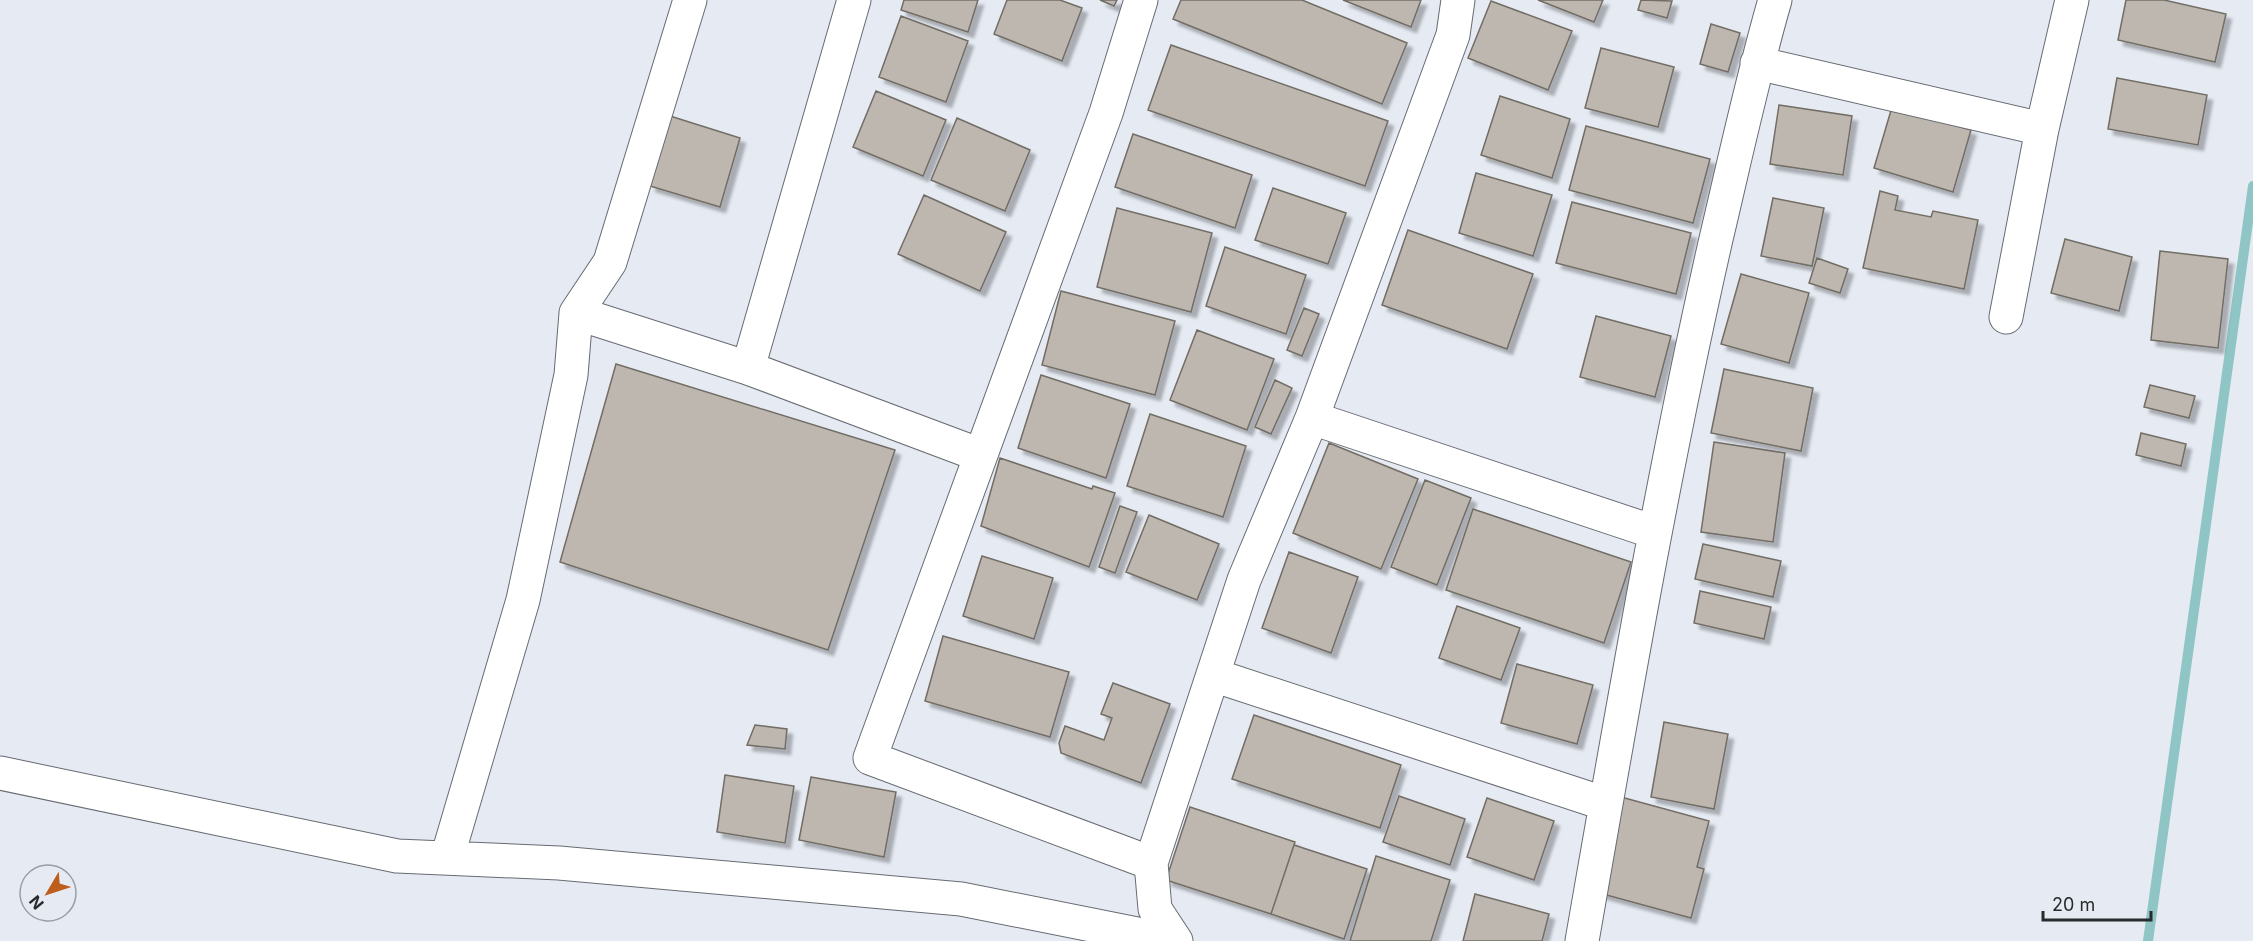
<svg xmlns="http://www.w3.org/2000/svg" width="2253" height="941" font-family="Inter,sans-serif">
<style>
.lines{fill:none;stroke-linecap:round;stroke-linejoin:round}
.stream{stroke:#8fc5c4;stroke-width:10}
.building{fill:#bdb7af;stroke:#726d65;stroke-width:1.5;filter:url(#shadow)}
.street-casing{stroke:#676b72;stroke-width:35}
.street{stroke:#fff;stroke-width:33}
</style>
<defs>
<filter id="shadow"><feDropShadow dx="5.5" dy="5.5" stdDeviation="1.5" flood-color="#0004"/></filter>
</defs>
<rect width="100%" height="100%" fill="#e6ebf3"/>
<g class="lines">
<path class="stream" d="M2148,941L2253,186"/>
</g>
<path class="building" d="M904,0H978L968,32L901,10Z
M1007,0H1060L1082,8L1062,61L994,34Z
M1100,0H1117L1114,6Z
M1181,0H1302L1407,43L1382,104L1173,19Z
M1343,0H1421L1411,27Z
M1538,0H1603L1594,22Z
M1641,0L1672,1L1667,18L1638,10Z
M2126,0H2164L2226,14L2215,62L2118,40Z
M1491,1L1572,31L1548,90L1468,58Z
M901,16L968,41L946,102L879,77Z
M1711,24L1740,33L1728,72L1700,64Z
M1171,45L1388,121L1365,186L1148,110Z
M1601,48L1674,67L1658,127L1585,108Z
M2117,78L2207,95L2198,145L2108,129Z
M876,91L946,120L923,176L853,147Z
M1500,96L1570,119L1552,178L1481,155Z
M1779,105L1852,116L1843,175L1770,164Z
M1892,107L1971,130L1953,192L1874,168Z
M670,116L740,138L720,207L650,186Z
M957,118L1030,150L1005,211L931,180Z
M1586,126L1710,159L1693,223L1569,190Z
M1133,134L1252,175L1235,228L1115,187Z
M1476,173L1552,195L1533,256L1459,233Z
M1273,188L1346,213L1328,264L1255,240Z
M1880,191L1898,196L1895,210L1931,217L1933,211L1978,220L1964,289L1863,268Z
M924,195L1006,232L980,291L898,254Z
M1773,198L1824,208L1812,266L1761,256Z
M1572,202L1691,233L1676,294L1556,263Z
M1117,208L1212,233L1191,312L1097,287Z
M1408,230L1533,274L1507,349L1382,305Z
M2065,239L2132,257L2119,311L2051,293Z
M1225,247L1306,275L1286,334L1206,306Z
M2160,251L2228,259L2218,348L2151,340Z
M1817,258L1848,269L1840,293L1809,283Z
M1741,274L1809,293L1789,363L1721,344Z
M1061,291L1175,321L1155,395L1042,365Z
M1304,308L1319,314L1302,356L1287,350Z
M1596,316L1671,336L1655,397L1580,377Z
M1197,330L1274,359L1247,430L1170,400Z
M616,364L895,450L828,650L560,562Z
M1724,369L1813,388L1801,451L1711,433Z
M1041,375L1130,404L1106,478L1018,448Z
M1275,380L1292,388L1271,434L1255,427Z
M2150,385L2195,396L2189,418L2144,407Z
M1150,414L1246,446L1223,517L1127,486Z
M2141,433L2186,444L2181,466L2136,455Z
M1714,442L1785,453L1773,542L1701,532Z
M1329,443L1418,479L1381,569L1293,533Z
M1000,458L1092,489L1093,486L1115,493L1089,567L981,526Z
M1425,480L1471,498L1437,585L1391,567Z
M1120,506L1137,512L1115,573L1099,567Z
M1473,509L1631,562L1604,643L1446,590Z
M1149,515L1219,544L1197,600L1126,572Z
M1703,544L1781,561L1773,597L1695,579Z
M1289,552L1358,577L1331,653L1262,628Z
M982,556L1053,578L1034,639L963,616Z
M1700,591L1771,607L1764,639L1694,623Z
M1457,606L1520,628L1501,680L1439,658Z
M943,636L1069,672L1050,737L925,701Z
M1517,664L1593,685L1577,744L1501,723Z
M1113,683L1170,704L1141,783L1061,753L1059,743L1065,726L1104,740L1112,718L1101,714Z
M1254,715L1401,765L1380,828L1232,779Z
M1664,722L1728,734L1714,809L1651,797Z
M755,725L787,729L785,749L747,745Z
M725,775L794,786L785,843L717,832Z
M811,777L896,792L884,857L799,840Z
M1399,796L1465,819L1450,865L1383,842Z
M1621,797L1709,821L1697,867L1704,869L1691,918L1599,893Z
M1487,798L1554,821L1534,880L1467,857Z
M1190,807L1295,842L1271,914L1166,880Z
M1294,845L1367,869L1344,939L1271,914Z
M1376,856L1450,880L1431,941H1350Z
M1475,894L1549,914L1542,941H1463Z"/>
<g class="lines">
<g class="street-casing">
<path id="street" d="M690,0L610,262L576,313L748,368L980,455
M1141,0L1106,113L870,758L1151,863
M1757,63L2042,129
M2006,317L2042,129L2072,0
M748,368L854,0
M1312,418L1654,532
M1213,675L1606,804
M0,773L397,856L559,863L961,899L1172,941
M447,858L523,600L571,375L576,313
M1176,941L1155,909L1151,863L1244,580L1312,418L1453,35L1458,0
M1582,941C1623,706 1663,472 1716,239C1735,159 1752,79 1775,0"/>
</g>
<use href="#street" class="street"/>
</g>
<g transform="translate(48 893) rotate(231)"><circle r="28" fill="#e6ebf3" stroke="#9a9ea4" stroke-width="1.5"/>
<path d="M0-4.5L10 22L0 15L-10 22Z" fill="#be5e1d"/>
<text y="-9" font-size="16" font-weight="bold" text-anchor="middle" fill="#282a2d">N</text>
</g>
<path d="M2043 911v9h108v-9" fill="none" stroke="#282a2d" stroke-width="3"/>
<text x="2052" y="911" font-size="18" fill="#282a2d" stroke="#e6ebf3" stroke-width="4.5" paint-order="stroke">20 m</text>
</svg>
